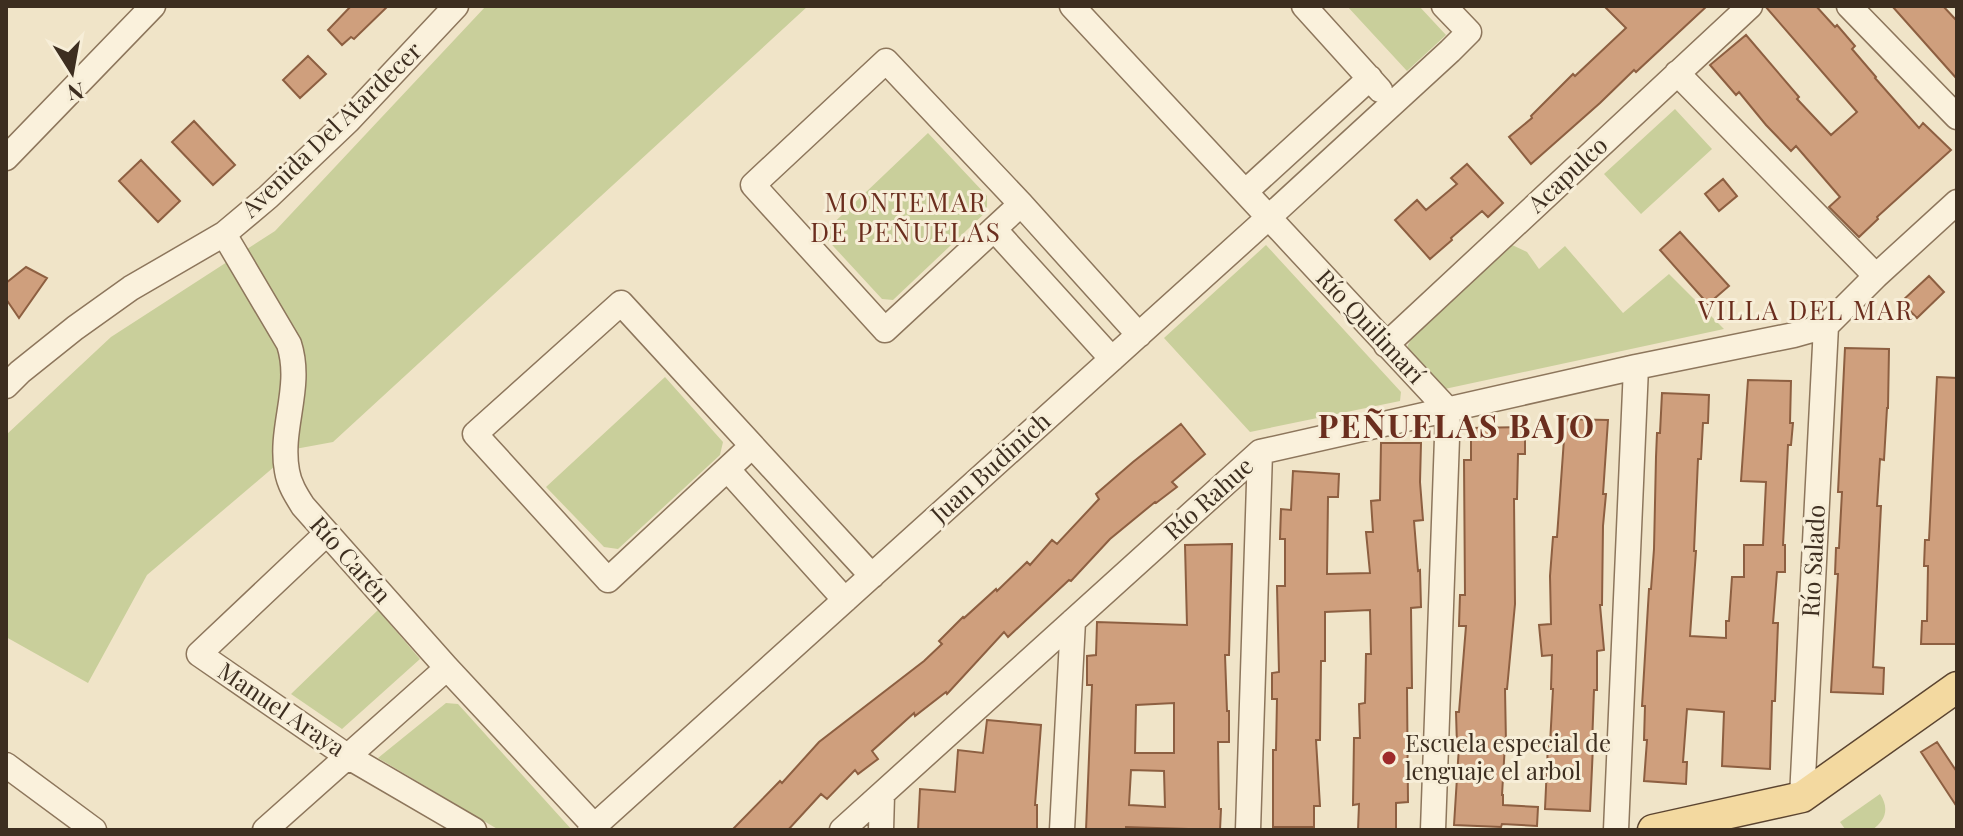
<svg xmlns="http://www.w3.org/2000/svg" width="1963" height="836" font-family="'Playfair Display',serif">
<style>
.green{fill:#c9cf9b}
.building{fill:#cf9f7d;stroke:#8d5f41;stroke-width:2;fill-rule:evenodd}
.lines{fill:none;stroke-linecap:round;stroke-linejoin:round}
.minor-casing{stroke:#8d765c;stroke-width:27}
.major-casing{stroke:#5b4430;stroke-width:33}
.minor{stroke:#faf1dc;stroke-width:24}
.major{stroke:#f3d9a0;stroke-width:30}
.poi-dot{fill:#9e2a2b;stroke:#f7eed8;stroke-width:3}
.labels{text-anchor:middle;stroke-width:6;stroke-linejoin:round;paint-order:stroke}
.street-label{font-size:24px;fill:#3d2e20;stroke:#f7eed8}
.poi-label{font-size:24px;fill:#3d2e20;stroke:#f7eed8;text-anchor:start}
.neighbourhood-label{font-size:26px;letter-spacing:2px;fill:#6b2e1e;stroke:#f7eed8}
.district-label{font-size:32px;font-weight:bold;letter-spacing:2px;fill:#6b2e1e;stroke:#f7eed8}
</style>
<rect width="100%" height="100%" fill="#f0e4c8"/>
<path class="green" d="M486,6H808L333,442L295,449L147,575L88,683L6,637V435L111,337L275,231Z
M1347,6H1419L1446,35L1407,71Z
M1675,109L1712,149L1641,214L1604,174Z
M928,133L987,196V211L893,300L882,299L822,234Z
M1510,244L1527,252L1539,269L1565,246L1623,313L1669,274L1724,329L1440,390L1407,351L1408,345L1413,336Z
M1266,245L1401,392L1400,401L1250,432L1164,338Z
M665,377L723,442L720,455L618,549L604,547L546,487Z
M378,610L420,659L342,729L291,694Z
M446,703L458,704L572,830H499L378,758Z
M1880,794C1890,809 1885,821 1872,830L1845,829L1840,822Z"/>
<path class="building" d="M351,6H388L354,39L351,37L342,45L328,30Z
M1604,6H1707L1636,72L1634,70L1600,103L1531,164L1509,137L1532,118L1531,116L1573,74L1575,76L1626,28Z
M1765,6H1816L1835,27L1837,25L1855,46L1852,49L1876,77L1875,78L1919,128L1923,123L1951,150L1877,217L1878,219L1859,237L1829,207L1840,197L1796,146L1791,151L1766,125L1739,92L1736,95L1710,65L1746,35L1799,97L1797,99L1831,135L1857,112Z
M1892,6H1943L1957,21V79Z
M308,56L326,74L300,98L283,80Z
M194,121L235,165L213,185L172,142Z
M141,160L180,201L158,222L119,181Z
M1467,164L1503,203L1488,217L1482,211L1451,238L1452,240L1430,259L1395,220L1417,200L1426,210L1457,184L1451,178Z
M1723,179L1737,196L1719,211L1705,194Z
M1680,232L1729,286L1708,304L1660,250Z
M26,267L47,278L19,318L6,299V283Z
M1929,276L1944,292L1917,318L1901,302Z
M1845,348L1889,349L1888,408H1887L1884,460L1880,459L1877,506H1881L1873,667L1884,668L1883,694L1831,692L1838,574H1835L1836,548H1839L1842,492H1838Z
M1937,377L1957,378V644H1921L1922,621H1927L1928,566H1924L1925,540H1929Z
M1748,380L1791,381L1790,423H1793L1791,445H1788L1783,545H1785V572H1777L1773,623H1778L1775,701H1772L1770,769L1722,766L1724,712L1687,709L1683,762H1687L1686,784L1644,781L1647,740H1644L1645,706H1642L1649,589H1651L1654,549L1656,457L1657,433H1660L1662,393L1709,395L1708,423H1703L1701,459H1698L1694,551H1696L1690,636L1726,638V621H1729L1732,577H1744V545H1763L1766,482L1741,481Z
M1561,419L1608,420L1603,494H1606L1603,526L1602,605H1600L1604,650L1597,651V690H1594L1592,746H1593L1590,811L1545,809L1548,744H1550L1553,689H1551L1552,655L1542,656L1539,625L1551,624L1550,576L1553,537H1557L1564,439H1561Z
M1181,424L1205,454L1172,482L1177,487L1156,503L1155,502L1110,539L1071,581L1069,580L1008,637L1004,632L947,694L946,692L915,716L914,713L872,751L878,759L858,774L855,770L827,799L821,794L788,830H732L780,781L782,783L819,742L924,661L942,644L939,641L963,617L964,618L996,589L997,591L1027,562L1030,565L1052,540L1057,544L1099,499L1096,494L1133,462Z
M1525,427V454H1518L1517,499H1514L1515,604L1507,689H1505L1506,744H1505L1502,795H1503V805L1538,807L1537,826L1502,824L1501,827L1454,825L1459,746H1457L1456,712H1459L1466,626H1459L1460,595H1465L1464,460H1471V428Z
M1381,443H1421L1420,482L1423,520L1414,521L1418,571L1420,570L1421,607L1411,608L1412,688H1407L1408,802L1396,803V830H1358L1359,804L1353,805L1354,738H1360L1359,704L1365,703L1366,654H1371L1370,610L1325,612V661H1321L1320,740H1316L1320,806H1314V827H1273V750H1276L1277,699H1272V673L1279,672L1277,586H1285V539H1280L1281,509L1291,510L1293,471L1339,474L1338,497H1328L1327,574L1370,573L1366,532H1373L1371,501L1380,500Z
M1232,544L1229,655H1225L1227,711H1229V742H1218L1219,809H1221L1220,830L1126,827V830H1086L1092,685H1087V656L1096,655L1097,622L1187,625L1185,545ZM1174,703V753H1135L1136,705ZM1131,770L1164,771L1165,807L1129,805Z
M987,720L1041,725L1035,805H1037V830H918L920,789L955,792L958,750L983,753Z
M1937,742L1957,772V807L1921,752Z"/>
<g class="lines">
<g class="minor-casing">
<path id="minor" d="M1072,6L1448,410L1433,830
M1304,6L1380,90
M1849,6L1957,117
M1677,73L1876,276
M6,158L153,6
M1245,192L1370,78
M1021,204L885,330L753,185L886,61L1021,204L1139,335
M994,229L1112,359
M224,234L289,344C303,387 279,428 287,471C289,484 296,495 303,506L447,668L598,830
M1386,345L1750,6
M6,386L20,372L75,328L131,288L224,234L268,197L348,121L456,6
M752,446L608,580L475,434L621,303L872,576
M728,470L845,600
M326,534L199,654L347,756L474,830
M6,765L94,830
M1802,797L1826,326
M265,830L447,668
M590,830L1268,218L1450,51L1469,32L1444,6
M842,830L1260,452L1636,367L1794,335L1826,326L1876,276L1957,202
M881,830L882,795
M1062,830L1073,621
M1248,830L1260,452
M1616,830L1636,367"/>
</g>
<g class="major-casing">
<path id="major" d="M1653,830L1802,797L1957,687"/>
</g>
<use href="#minor" class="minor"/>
<use href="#major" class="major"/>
</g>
<circle class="poi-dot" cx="1389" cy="758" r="8"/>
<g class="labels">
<g class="street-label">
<text transform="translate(332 130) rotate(-44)" y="8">Avenida Del Atardecer</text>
<text transform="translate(1568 175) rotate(-43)" y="8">Acapulco</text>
<text transform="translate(1370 327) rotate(47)" y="8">Río Quilimarí</text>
<text transform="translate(991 468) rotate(-42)" y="8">Juan Budinich</text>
<text transform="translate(1209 499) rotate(-42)" y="8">Río Rahue</text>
<text transform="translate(350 560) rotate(48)" y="8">Río Carén</text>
<text transform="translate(1814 561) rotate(-87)" y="8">Río Salado</text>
<text transform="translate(281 710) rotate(34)" y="8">Manuel Araya</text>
</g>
<g class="poi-label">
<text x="1405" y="752">Escuela especial de<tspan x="1405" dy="28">lenguaje el arbol</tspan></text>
</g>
<g class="neighbourhood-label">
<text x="906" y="212">MONTEMAR<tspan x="906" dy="30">DE PEÑUELAS</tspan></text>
<text x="1806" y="320">VILLA DEL MAR</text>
</g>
<g class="district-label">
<text x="1457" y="438">PEÑUELAS BAJO</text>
</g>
</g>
<rect width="1963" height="836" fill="none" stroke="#3d2e20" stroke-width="16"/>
<g transform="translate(72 72) rotate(169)" stroke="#f7eed8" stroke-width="6" paint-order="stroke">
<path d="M0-6L14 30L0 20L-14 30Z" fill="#3d2e20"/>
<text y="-12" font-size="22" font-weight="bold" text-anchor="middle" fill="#3d2e20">N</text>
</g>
</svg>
